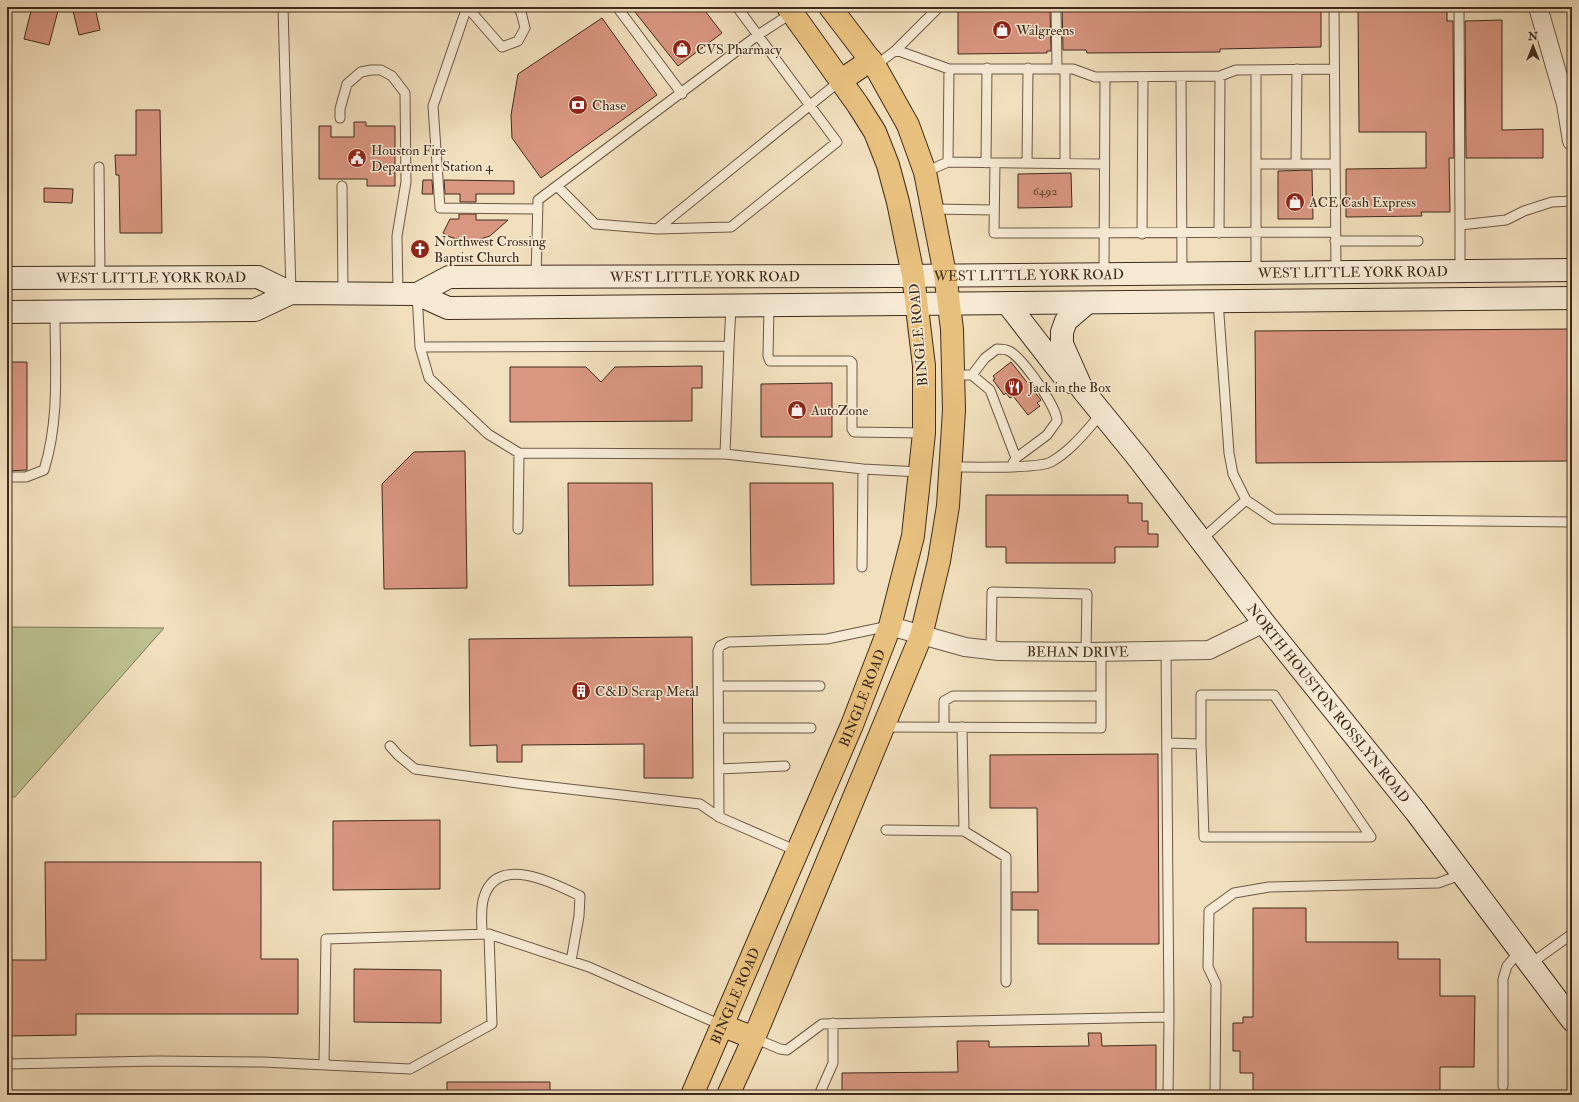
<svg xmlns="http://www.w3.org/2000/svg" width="1579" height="1102" font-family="'IM FELL Double Pica',serif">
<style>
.green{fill:#bcc18f;stroke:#7e7656}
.building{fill:#d99681;stroke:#3f2b1c}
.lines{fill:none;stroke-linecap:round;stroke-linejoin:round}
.lane-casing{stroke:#6c5844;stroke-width:11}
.street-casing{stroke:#6c5844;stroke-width:20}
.secondary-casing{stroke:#3f2b1c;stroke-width:24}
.primary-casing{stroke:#3f2b1c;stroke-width:24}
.lane{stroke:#f6ead4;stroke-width:9}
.street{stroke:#f6ead4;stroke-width:18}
.secondary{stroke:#f6ead4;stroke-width:22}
.primary{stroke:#e8c07e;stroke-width:22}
.labels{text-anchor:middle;stroke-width:3;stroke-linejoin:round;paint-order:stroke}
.number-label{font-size:12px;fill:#664635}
.poi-label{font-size:14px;fill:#3f2b1c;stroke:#f6ead4;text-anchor:start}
.street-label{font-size:14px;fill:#3f2b1c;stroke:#f6ead4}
</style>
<rect width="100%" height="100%" fill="#f1dfbd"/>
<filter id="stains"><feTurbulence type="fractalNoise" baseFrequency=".005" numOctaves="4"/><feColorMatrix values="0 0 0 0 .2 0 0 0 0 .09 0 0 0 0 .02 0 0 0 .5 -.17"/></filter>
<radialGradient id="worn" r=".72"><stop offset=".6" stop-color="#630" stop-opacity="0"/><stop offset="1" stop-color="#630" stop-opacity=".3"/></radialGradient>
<path class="green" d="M7,627L164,628L15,797H7Z"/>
<path class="building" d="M32,7H59L49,45L24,39Z
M72,7H95L100,30L79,35Z
M631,7H702L722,33L678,66Z
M958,7H1050L1051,51H1047V53L958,54Z
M1062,7H1321V47L1220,49V52L1087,53L1086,50H1063Z
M1358,7H1447V21H1453L1454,158H1449L1450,212H1421L1422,216L1346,217V169L1426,168V132H1359Z
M602,18L657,95L541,178L512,138L511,115L518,74Z
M1502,20V130L1543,129V158H1466L1465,21Z
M136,110H160L162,233H120L119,175H116L115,155H136Z
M354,122H366V126H395V186H367V179H319V126H331V137H354Z
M1312,170L1313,219H1278V171Z
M1071,173L1072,207L1018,208V174Z
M423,180H432L433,194H422Z
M444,180L514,181V194H476V202H460V194H445Z
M44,188L73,189L72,203L44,202Z
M459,214H476V220H508L490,236L477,240L464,241L450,237L443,233L450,219H459Z
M1572,329V461L1256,463L1255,331Z
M7,362H27V470L7,471Z
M1011,362L1041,400L1037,403L1040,406L1028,415L1013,396L1010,398L1006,393L1004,395L993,380L995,379L993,376Z
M702,366V388H692V421L510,422V367H586L601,382L615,367Z
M832,383V437H761V384Z
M465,451L467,588L384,589L382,484L414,452Z
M568,483H652L653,585L569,586Z
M750,483H833L834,584L751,585Z
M986,495H1128V503H1142V521H1148V534H1158V547H1115V563H1006V547H986Z
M692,637L693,778H644V744L522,745V762H497V745L470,746L469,639Z
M1158,754L1159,944H1038V910H1012V892H1038L1037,808H990V755Z
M440,820V889L333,890V821Z
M45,862H261V959H298V1014H76V1035L7,1036V960H46Z
M1253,908H1306V942H1398V959H1440V996H1475L1474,1067H1440V1095H1253V1073H1240V1051H1233V1023H1243V1017H1253Z
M354,969L441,970V1023L354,1022Z
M1088,1033H1101L1102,1046L1156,1045V1095H842V1073L958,1072L957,1041H989V1047L1089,1046Z
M447,1082H550V1095H447Z"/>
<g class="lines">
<g class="lane-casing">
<path id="lane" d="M283,7L291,292
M467,7L433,106L440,208L538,209
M467,7L502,47L518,41L525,28L521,12L517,7
M617,7L682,94
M1056,7L1057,69
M1334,7L1336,271
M1459,7L1460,225
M896,50L949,69H1073L1095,77L1220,76L1236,70L1334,69
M875,66L896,50L939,7
M1065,69V163
M1181,77L1182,273
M340,118V109L347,84L361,72L371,70H381L392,76L405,93L406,182L397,236L398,293
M948,162L949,69
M986,163L987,68
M995,163L994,233L1335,232
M1027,163L1028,68
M1256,164H1335
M1296,164L1297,69
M99,167L100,278
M925,172L948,162L1103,164
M342,186L343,293
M557,186L595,224L657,229L731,227L837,142L737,7
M933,209L994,210
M657,229L840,81
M1219,233L1220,76
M1142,234L1143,77
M1335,241H1418
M1460,270V225L1506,220L1524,211L1552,202L1572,201
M1256,272V70
M1104,273L1105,77
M536,277L538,200L758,35L792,13
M417,294L420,347L429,378L488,434L519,453L725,454L863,469L920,472
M1218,301L1229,453L1233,474L1246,500
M769,306L768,356L770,361H850L852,363V429L854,432L924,433
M420,347L729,346L731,306
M953,375H972L990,390L1016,458L1013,463
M972,375L985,358L997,349C1001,349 1005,349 1009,351C1022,357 1057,407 1057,421L1047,435L1016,458
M725,454L729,346
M950,467C969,467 1038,469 1051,462C1072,450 1086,431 1102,413
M7,477H26L44,470C60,419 55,365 55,312
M518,529L519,453
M1201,540L1246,500L1274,519L1572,522
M862,567L863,469
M991,650L992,592L1087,594L1086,652
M1166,651L1169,1017
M718,686H820
M883,727L1101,728V652
M944,727V701L953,696H1101
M962,727L964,831L1006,857V982
M719,728H811
M1167,743L1201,744V695H1274L1371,837H1204L1201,744
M390,746L398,755L415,769L525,784L700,804L719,817L797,851
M719,769L785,766
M719,817L718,651L720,646L728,642L827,639L889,626
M886,830L964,831
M482,934C482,922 480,908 484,897C497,854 554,883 580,896L579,916L571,961
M1530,964L1572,934
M754,1038L780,1049L787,1050L822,1024L1169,1017L1168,1095
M7,1064L158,1061L263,1062L410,1069L492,1024L489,934
M324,1065L326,939L489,934L589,967L721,1025
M1503,1086V979L1507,966L1520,951
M819,1095L833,1063V1023
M1215,1095L1216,984L1208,967L1209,911L1234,893L1269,887L1438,883L1463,874"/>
</g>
<g class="street-casing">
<g id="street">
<path d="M1538,7L1566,104L1572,141"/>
<path id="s1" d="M890,626L965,647L999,651L1092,652L1209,650L1264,623"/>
</g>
</g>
<g class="secondary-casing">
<g id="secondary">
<path id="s2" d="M7,278L258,277L291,293"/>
<path id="s3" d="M417,294L449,277L896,276L1572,270"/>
<path d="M1007,303L1066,379L1071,382"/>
<path id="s4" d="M1087,303L1066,321L1062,332V344L1082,389L1139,459L1264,623L1416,812L1572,1020"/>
<path d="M7,312L255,310L291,293L417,294L448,308L1572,298"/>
</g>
</g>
<g class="primary-casing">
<g id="primary">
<path d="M840,81L871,60"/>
<path d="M721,1025L754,1038"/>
<path id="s5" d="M692,1095L852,725L890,626L913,536L924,433V366L913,275L898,202L888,165L875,132L858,105L788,7"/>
<path d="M728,1095L754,1038L921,636L939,561L948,506L954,410L952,329L945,274L925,172L908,125L875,66L830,7"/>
</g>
</g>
<use href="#lane" class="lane"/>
<use href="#street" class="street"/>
<use href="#secondary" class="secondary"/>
<use href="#primary" class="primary"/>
</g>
<defs>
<g id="shop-disc" transform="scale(1)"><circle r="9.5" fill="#8f2418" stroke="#f6ead4"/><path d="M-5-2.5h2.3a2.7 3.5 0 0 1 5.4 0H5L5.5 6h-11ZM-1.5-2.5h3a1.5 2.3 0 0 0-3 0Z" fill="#fff"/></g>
<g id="bank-disc" transform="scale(1)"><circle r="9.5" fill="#8f2418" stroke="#f6ead4"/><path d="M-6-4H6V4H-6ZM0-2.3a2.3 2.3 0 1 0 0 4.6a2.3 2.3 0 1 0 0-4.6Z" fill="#fff"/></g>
<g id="civic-disc" transform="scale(1)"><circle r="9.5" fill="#8f2418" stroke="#f6ead4"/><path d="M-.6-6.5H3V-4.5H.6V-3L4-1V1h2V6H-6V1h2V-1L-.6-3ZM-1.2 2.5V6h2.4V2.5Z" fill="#fff"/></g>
<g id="church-disc" transform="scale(1)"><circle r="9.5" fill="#8f2418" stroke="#f6ead4"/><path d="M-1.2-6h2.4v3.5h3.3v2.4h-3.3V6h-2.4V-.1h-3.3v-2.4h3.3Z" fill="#fff"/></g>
<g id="restaurant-disc" transform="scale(1)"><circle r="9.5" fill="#8f2418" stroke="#f6ead4"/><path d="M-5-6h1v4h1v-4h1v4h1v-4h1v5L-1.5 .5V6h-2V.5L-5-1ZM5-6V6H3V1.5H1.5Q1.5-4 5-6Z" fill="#fff"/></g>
<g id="building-disc" transform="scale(1)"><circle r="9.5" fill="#8f2418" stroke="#f6ead4"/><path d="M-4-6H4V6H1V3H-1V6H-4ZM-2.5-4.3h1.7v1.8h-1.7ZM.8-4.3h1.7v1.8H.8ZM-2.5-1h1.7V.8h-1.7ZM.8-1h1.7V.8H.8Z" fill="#fff"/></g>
</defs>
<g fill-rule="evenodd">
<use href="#shop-disc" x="1002" y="30"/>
<use href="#shop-disc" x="682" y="49"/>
<use href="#bank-disc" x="578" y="105"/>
<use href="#civic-disc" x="357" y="158"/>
<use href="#shop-disc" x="1295" y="202"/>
<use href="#church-disc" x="420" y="249"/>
<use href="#restaurant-disc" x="1014" y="387"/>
<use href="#shop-disc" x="797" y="410"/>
<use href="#building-disc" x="581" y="691"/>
</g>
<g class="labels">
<g class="number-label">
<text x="1045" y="195">6492</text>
</g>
<g class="poi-label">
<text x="1016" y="35">Walgreens</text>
<text x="696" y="54">CVS Pharmacy</text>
<text x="592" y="110">Chase</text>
<text x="371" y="155">Houston Fire<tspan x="371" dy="16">Department Station 4</tspan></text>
<text x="1309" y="207">ACE Cash Express</text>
<text x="434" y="246">Northwest Crossing<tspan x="434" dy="16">Baptist Church</tspan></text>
<text x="1028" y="392">Jack in the Box</text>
<text x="811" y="415">AutoZone</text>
<text x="595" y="696">C&amp;D Scrap Metal</text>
</g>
<g class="street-label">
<text dy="5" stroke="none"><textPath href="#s3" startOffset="940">WEST LITTLE YORK ROAD</textPath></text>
<text dy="5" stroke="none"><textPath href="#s3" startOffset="616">WEST LITTLE YORK ROAD</textPath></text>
<text dy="5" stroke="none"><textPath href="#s3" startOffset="292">WEST LITTLE YORK ROAD</textPath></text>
<text dy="5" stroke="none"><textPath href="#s2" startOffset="144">WEST LITTLE YORK ROAD</textPath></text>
<text transform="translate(918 335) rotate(-95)" y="5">BINGLE ROAD</text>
<text dy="5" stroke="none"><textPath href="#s1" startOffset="191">BEHAN DRIVE</textPath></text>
<text dy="5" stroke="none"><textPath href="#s5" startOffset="432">BINGLE ROAD</textPath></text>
<text dy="5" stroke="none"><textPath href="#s4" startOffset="500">NORTH HOUSTON ROSSLYN ROAD</textPath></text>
<text dy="5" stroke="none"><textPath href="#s5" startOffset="108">BINGLE ROAD</textPath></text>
</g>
</g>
<rect width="1579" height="1102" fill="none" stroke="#f1dfbd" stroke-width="24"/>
<rect x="8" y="8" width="1563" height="1086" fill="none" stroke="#3f2b1c" stroke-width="2"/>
<rect x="12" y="12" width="1555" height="1078" fill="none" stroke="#3f2b1c"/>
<g transform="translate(1533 46)" stroke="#f6ead4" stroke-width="3" paint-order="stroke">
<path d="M0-3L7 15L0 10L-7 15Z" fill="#3f2b1c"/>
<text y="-6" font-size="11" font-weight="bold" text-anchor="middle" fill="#3f2b1c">N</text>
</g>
<rect width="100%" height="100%" filter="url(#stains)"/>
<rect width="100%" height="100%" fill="url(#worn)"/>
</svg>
